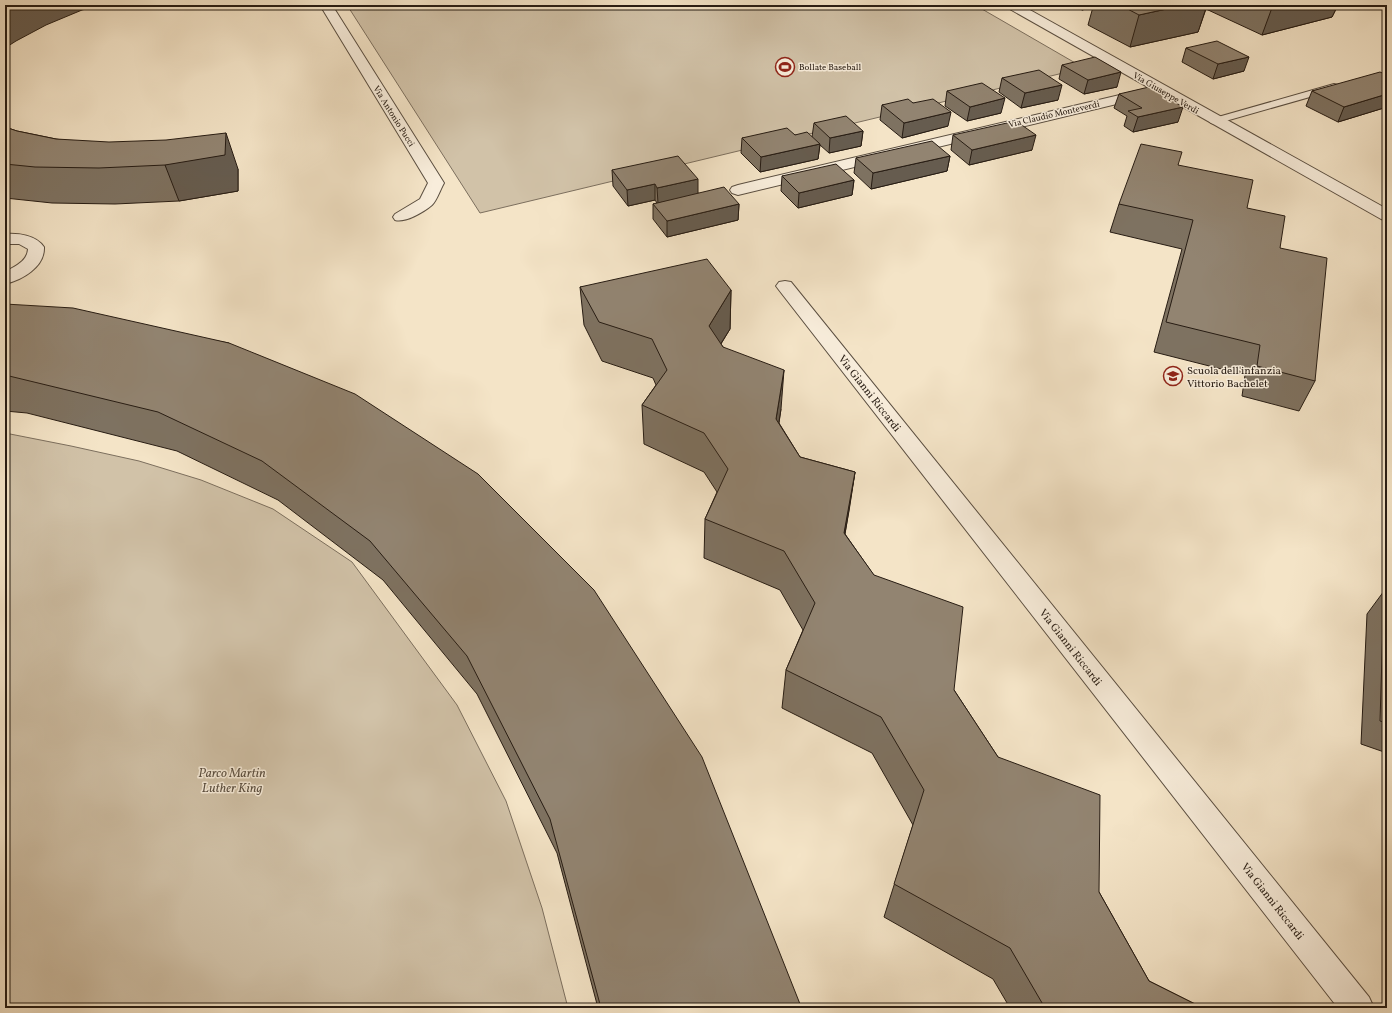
<svg xmlns="http://www.w3.org/2000/svg" width="1392" height="1013" font-family="Vollkorn,serif">
<style>
.green{fill:#d1c2a8;stroke:#7c6f5e}
.lines{fill:none;stroke-linecap:round;stroke-linejoin:round}
.service-casing{stroke:#5a4e40;stroke-width:2}
.minor-casing{stroke:#5a4e40;stroke-width:2}
.tertiary-casing{stroke:#5a4e40;stroke-width:2}
.service{fill:#f8eddb;fill-rule:evenodd}
.minor{fill:#f8eddb;fill-rule:evenodd}
.tertiary{fill:#f8eddb;fill-rule:evenodd}
.wall{fill:#7e7261;stroke:#271c13}
.shaded-wall{fill:#665c4f;stroke:#271c13}
.building{fill:#928471;stroke:#271c13}
.labels{text-anchor:middle;stroke-width:3;stroke-linejoin:round;paint-order:stroke}
.far-poi-label{font-size:9px;fill:#271c13;stroke:#f8eddb;text-anchor:start}
.far-street-label{font-size:9px;fill:#271c13;stroke:#f8eddb}
.poi-label{font-size:11px;fill:#271c13;stroke:#f8eddb;text-anchor:start}
.street-label{font-size:11px;fill:#271c13;stroke:#f8eddb}
.near-park-label{font-size:13px;font-style:italic;fill:#5a4e40;stroke:#f8eddb}
</style>
<rect width="100%" height="100%" fill="#f4e4c7"/>
<filter id="stains"><feTurbulence type="fractalNoise" baseFrequency=".005" numOctaves="4"/><feColorMatrix values="0 0 0 0 .2 0 0 0 0 .09 0 0 0 0 .02 0 0 0 .5 -.17"/></filter>
<radialGradient id="worn" r=".72"><stop offset=".6" stop-color="#630" stop-opacity="0"/><stop offset="1" stop-color="#630" stop-opacity=".3"/></radialGradient>
<path class="green" d="M347,5H975L1084,68L480,213Z
M5,433L71,446L139,461L201,480L273,509L352,562L457,705L506,801L542,908L568,1008H5Z"/>
<g class="lines">
<g class="service-casing">
<path id="service" d="M1334,84L1338,85L1340,87L1338,89L1215,124L1211,123L1209,121L1211,119Z"/>
</g>
<g class="minor-casing">
<path id="minor" d="M320,5H332L444,183C440,190 437,200 432,205C424,212 405,223 395,220L393,217L395,214L420,199L428,183Z
M1145,89L1150,90L1152,93L1150,96L738,195L732,193L730,190L732,187L738,185Z
M5,234C18,233 36,235 44,247C45,267 22,280 5,284V272C15,266 27,262 28,249L19,244H5Z
M785,281L791,282L1369,997L1374,1008H1338L779,290L776,286L779,282Z"/>
</g>
<g class="tertiary-casing">
<path id="tertiary" d="M1006,5H1021L1387,209V221L1381,219L1008,8Z"/>
</g>
<use href="#service" class="service"/>
<use href="#minor" class="minor"/>
<use href="#tertiary" class="tertiary"/>
</g>
<path class="wall" d="M1074,5H1338L1332,17L1262,35L1206,9L1198,32L1130,47L1088,25L1093,7L1082,10Z
M1186,48L1244,71L1213,79L1182,62Z
M1062,65L1117,87L1084,94L1059,79Z
M1387,75V107L1338,122L1306,106L1312,91Z
M1002,78L1058,100L1021,108L999,92Z
M947,91L1001,113L967,121L945,106Z
M1119,94L1178,122L1133,132L1124,126L1127,116L1114,108Z
M913,103L948,126L902,138L880,120L882,105Z
M814,123L863,131L861,146L829,153L820,145L818,159L760,172L741,153L742,138L795,135L812,137Z
M5,127L17,131L56,139L238,169V191L179,201L115,204L52,203L5,198Z
M953,135L1032,150L969,165L951,150Z
M950,156L947,171L871,189L854,173L856,158Z
M1178,165L1247,208L1280,248L1315,381L1299,411L1242,396L1245,375L1154,352L1182,249L1110,232L1119,204Z
M612,170L739,204L738,220L667,237L653,219V204L657,203L655,200L628,206L613,186Z
M782,176L854,180L852,195L798,208L781,191Z
M580,287L731,290L730,329L721,344L723,347L781,409L779,423L800,457L855,472L845,534L954,690L998,757L1099,892L1149,981L1203,1008H1010L993,979L884,917L913,825L872,753L782,708L786,670L803,630L780,590L704,558L705,519L717,492L704,472L644,444L642,405L656,385L653,378L602,361L584,325Z
M5,304L229,343L801,1008H598L557,853L477,694L383,580L278,500L177,451L27,413L5,411Z
M1384,591H1387V753L1361,744L1367,614Z"/>
<path class="shaded-wall" d="M9,5H102L82,10L46,25L16,41L5,48V7Z
M1084,5H1093V7L1082,10Z
M1185,5H1207L1198,32L1130,47L1139,15Z
M1273,5H1338L1332,17L1262,35Z
M1249,57L1244,71L1213,79L1218,64Z
M1121,72L1117,87L1084,94L1088,80Z
M1062,85L1058,100L1021,108L1025,93Z
M1387,94V107L1338,122L1344,107Z
M1005,98L1001,113L967,121L970,107Z
M1183,107L1178,122L1133,132L1138,117Z
M951,112L948,126L902,138L904,123Z
M863,131L861,146L829,153L830,138Z
M226,133L238,169V191L179,201L165,165Z
M1036,135L1032,150L969,165L972,150Z
M820,144L818,159L760,172L761,157Z
M950,156L947,171L871,189L873,173Z
M698,179V195L658,203L657,188Z
M854,180L852,195L798,208L799,193Z
M655,184V200L628,206L627,190Z
M739,204L738,220L667,237V221Z
M731,290L730,329L708,364L709,326Z
M784,370L781,409L773,458L776,419Z
M855,472L849,511L838,572L844,533Z"/>
<path class="building" d="M1120,5H1185L1139,15Z
M1217,41L1249,57L1218,64L1186,48Z
M1095,57L1121,72L1088,80L1062,65Z
M1039,70L1062,85L1025,93L1002,78Z
M1380,72L1387,75V94L1344,107L1312,91Z
M982,83L1005,98L970,107L947,91Z
M1149,87L1183,107L1138,117L1128,111L1142,108L1119,94Z
M908,99L913,103L933,99L951,112L904,123L882,105Z
M846,116L863,131L830,138L814,123Z
M1016,121L1036,135L972,150L953,135Z
M5,127L17,131L56,139L109,142L166,140L226,133L225,155L165,165L99,168L35,167L5,164Z
M787,128L795,135L807,132L820,144L761,157L742,138Z
M932,141L950,156L873,173L856,158Z
M1141,144L1182,152L1178,165L1253,180L1247,208L1285,216L1280,248L1327,258L1315,381L1257,366L1260,345L1166,322L1193,220L1119,204Z
M678,156L698,179L657,188L655,184L627,190L612,170Z
M836,164L854,180L799,193L782,176Z
M724,187L739,204L667,221L653,204Z
M707,259L731,290L709,326L723,347L784,370L776,419L800,457L855,472L844,533L874,575L963,607L954,690L998,757L1100,795L1099,892L1149,981L1203,1008H1045L1010,948L894,884L924,790L881,717L786,670L815,603L784,551L705,519L728,469L704,433L642,405L667,370L652,339L599,322L580,287Z
M5,304L73,308L229,343L355,394L478,474L594,590L702,757L800,1004L801,1008H601L550,819L467,656L370,541L262,461L158,412L5,375Z
M1384,591H1387V723L1380,721Z"/>
<defs>
<g id="stadium-ring" transform="scale(1)"><circle r="9.5" fill="#f8eddb" stroke="#8f2418" stroke-width="1.5"/><path d="M0-5a6.5 5 0 1 0 0 10a6.5 5 0 1 0 0-10ZM-3.5-1.8h7v3.6h-7Z" fill="#8f2418"/></g>
<g id="school-ring" transform="scale(1)"><circle r="9.5" fill="#f8eddb" stroke="#8f2418" stroke-width="1.5"/><path d="M0-5L7-2L0 1L-7-2ZM-4 1L0 2.5L4 1V4Q0 6-4 4Z" fill="#8f2418"/></g>
</defs>
<g fill-rule="evenodd">
<use href="#stadium-ring" x="785" y="67"/>
<use href="#school-ring" x="1173" y="376"/>
</g>
<g class="labels">
<g class="far-poi-label">
<text x="799" y="70">Bollate Baseball</text>
</g>
<g class="far-street-label">
<text transform="translate(1166 93) rotate(30)" y="3">Via Giuseppe Verdi</text>
<text transform="translate(1054 114) rotate(-13)" y="3">Via Claudio Monteverdi</text>
<text transform="translate(394 116) rotate(58)" y="3">Via Antonio Pucci</text>
</g>
<g class="poi-label">
<text x="1187" y="374">Scuola dell'infanzia<tspan x="1187" dy="13">Vittorio Bachelet</tspan></text>
</g>
<g class="street-label">
<text transform="translate(870 393) rotate(52)" y="4">Via Gianni Riccardi</text>
<text transform="translate(1071 647) rotate(52)" y="4">Via Gianni Riccardi</text>
<text transform="translate(1273 901) rotate(52)" y="4">Via Gianni Riccardi</text>
</g>
<g class="near-park-label">
<text x="232" y="777">Parco Martin<tspan x="232" dy="15">Luther King</tspan></text>
</g>
</g>
<rect width="1392" height="1013" fill="none" stroke="#f4e4c7" stroke-width="20"/>
<rect x="6" y="6" width="1380" height="1001" fill="none" stroke="#271c13" stroke-width="2"/>
<rect x="10" y="10" width="1372" height="993" fill="none" stroke="#271c13"/>
<rect width="100%" height="100%" filter="url(#stains)"/>
<rect width="100%" height="100%" fill="url(#worn)"/>
</svg>
